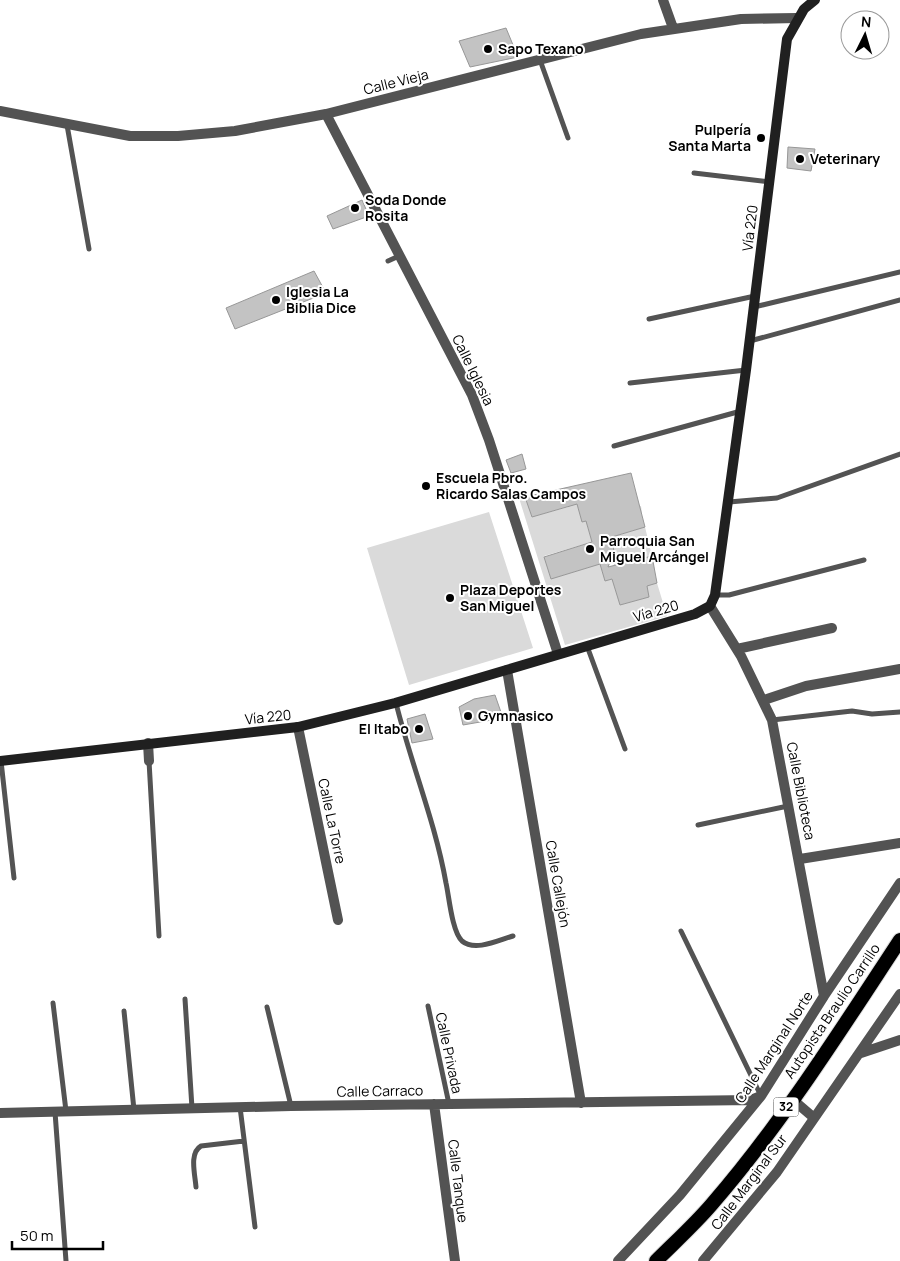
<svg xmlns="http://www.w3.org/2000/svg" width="900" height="1261" font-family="Manrope,sans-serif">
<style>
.green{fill:#dadada}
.building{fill:#c3c3c3;stroke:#979797}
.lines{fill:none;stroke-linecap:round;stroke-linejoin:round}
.trunk-casing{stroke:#dbdbdb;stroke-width:16}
.service{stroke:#535353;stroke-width:5}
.minor{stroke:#535353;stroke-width:10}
.secondary{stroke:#202020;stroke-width:10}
.trunk{stroke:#000;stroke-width:14}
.poi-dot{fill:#000;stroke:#fff;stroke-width:2}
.labels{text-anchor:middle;stroke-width:4;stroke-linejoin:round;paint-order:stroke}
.shield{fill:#fff;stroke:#4c4c4c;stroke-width:1}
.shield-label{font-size:12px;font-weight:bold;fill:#000}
.poi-label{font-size:14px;font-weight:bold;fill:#000;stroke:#fff;text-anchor:start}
.street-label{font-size:14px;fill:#000;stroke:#fff}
</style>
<rect width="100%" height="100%" fill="#fff"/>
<path class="green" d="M571,487L583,522L641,506L642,514L602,526L587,525L592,542L544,556L551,579L600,564L605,581L612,579L620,605L649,597L647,586L657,583L667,616L565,645L519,498L525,497L532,517L568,507L563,488Z
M489,512L533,648L409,685L367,548Z
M645,527L652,556L616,572L612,558L614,552L606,539Z"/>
<path class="building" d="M506,28L518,57L470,67L459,41Z
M788,147L815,149L811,171L787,168Z
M362,200L369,216L333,229L327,216Z
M314,271L326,293L235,329L226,308Z
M522,454L526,469L511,473L506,460Z
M631,473L645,527L612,537L614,552L608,567L652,556L657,583L647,586L649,597L620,605L612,579L605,581L600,564L551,579L544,557L592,542L586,521L582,522L577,504L532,517L525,497Z
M495,695L503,718L463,725L459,707L474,699Z
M425,714L433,739L412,743L407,719Z"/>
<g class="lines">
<g class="trunk-casing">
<path id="trunk" d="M656,1261C675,1242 695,1224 712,1204C781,1125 842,1028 900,940"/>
</g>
<path class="service" d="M540,60L568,138
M67,125L89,249
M694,173L770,182
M388,261L399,256
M754,307L900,272
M649,319L755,296
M750,341L900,300
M630,383L746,370
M614,446L741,411
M729,502L777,498L900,454
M715,595H729L864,560
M587,646L625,749
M396,703C411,764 435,821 446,883C449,896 452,932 462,941C475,952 499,940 513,936
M772,720L852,711L872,714L900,712
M1,761L14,878
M149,761L159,936
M698,825L788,806
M681,931L761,1096
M185,999L192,1108
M53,1003L66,1111
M428,1006L449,1104
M267,1007L291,1106
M124,1011L134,1110
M240,1107L255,1227
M55,1112L66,1261
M196,1187C195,1174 189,1153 201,1146L244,1141"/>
<path class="minor" d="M663,0L673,28
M0,111L130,136H178L235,131L326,114L641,34L741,19L797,18
M326,114L472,395L489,440L558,654
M710,606L741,656L772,720L824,996
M737,649L832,628
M507,670L581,1103
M764,700L806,686L900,669
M298,727L338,920
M148,743L149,761
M800,859L900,843
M861,1053L900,1040
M792,1099L813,1117
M434,1104L455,1261
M0,1113L291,1106L751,1100L761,1096
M618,1261L680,1195L761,1096L824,996L900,883
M703,1261L777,1172L900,994"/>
<path class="secondary" d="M0,761L298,727L395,703L695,614L710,606L715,595L746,370L787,39L804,9L815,0"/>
<use href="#trunk" class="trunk"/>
</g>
<g class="poi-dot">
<circle cx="488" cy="49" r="5"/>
<circle cx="761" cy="138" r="5"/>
<circle cx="800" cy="159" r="5"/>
<circle cx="355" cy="208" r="5"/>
<circle cx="276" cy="300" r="5"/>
<circle cx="426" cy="486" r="5"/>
<circle cx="590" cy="549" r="5"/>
<circle cx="450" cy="598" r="5"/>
<circle cx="468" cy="716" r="5"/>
<circle cx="419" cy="729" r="5"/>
</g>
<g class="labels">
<rect class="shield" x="773.5" y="1097.5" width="25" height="19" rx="4"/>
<g class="shield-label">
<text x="786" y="1111">32</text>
</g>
<g class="poi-label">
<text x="498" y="54">Sapo Texano</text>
<text x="751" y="135" text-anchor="end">Pulpería<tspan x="751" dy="16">Santa Marta</tspan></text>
<text x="810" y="164">Veterinary</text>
<text x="365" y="205">Soda Donde<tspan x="365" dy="16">Rosita</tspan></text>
<text x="286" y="297">Iglesia La<tspan x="286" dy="16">Biblia Dice</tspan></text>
<text x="436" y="483">Escuela Pbro.<tspan x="436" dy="16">Ricardo Salas Campos</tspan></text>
<text x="600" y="546">Parroquia San<tspan x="600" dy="16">Miguel Arcángel</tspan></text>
<text x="460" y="595">Plaza Deportes<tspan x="460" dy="16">San Miguel</tspan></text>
<text x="478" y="721">Gymnasico</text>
<text x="409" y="734" text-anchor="end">El Itabo</text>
</g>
<g class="street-label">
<text transform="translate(396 82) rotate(-14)" y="5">Calle Vieja</text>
<text transform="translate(750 228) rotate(-83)" y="5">Vía 220</text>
<text transform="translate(473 370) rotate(64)" y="5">Calle Iglesia</text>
<text transform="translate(656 611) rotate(-16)" y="5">Vía 220</text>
<text transform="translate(268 717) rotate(-6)" y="5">Vía 220</text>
<text transform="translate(801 791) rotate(79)" y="5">Calle Biblioteca</text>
<text transform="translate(332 821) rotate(78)" y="5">Calle La Torre</text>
<text transform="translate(558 884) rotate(80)" y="5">Calle Callejón</text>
<text transform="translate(832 1011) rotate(-56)" y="5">Autopista Braulio Carrillo</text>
<text transform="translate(774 1047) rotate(-57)" y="5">Calle Marginal Norte</text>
<text transform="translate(449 1053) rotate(78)" y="5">Calle Privada</text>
<text transform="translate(380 1091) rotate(-1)" y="5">Calle Carraco</text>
<text transform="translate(458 1181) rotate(83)" y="5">Calle Tanque</text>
<text transform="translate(749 1182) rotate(-53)" y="5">Calle Marginal Sur</text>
</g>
</g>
<g transform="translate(865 35) rotate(5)"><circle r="24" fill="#ffffff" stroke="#999999"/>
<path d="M0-4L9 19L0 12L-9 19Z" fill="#000000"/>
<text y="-8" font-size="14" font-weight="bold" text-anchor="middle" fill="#000000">N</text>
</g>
<path d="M12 1241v8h91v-8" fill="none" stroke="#000000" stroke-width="2.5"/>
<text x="20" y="1241" font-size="15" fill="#000000" stroke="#ffffff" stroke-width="4" paint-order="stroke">50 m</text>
</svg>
